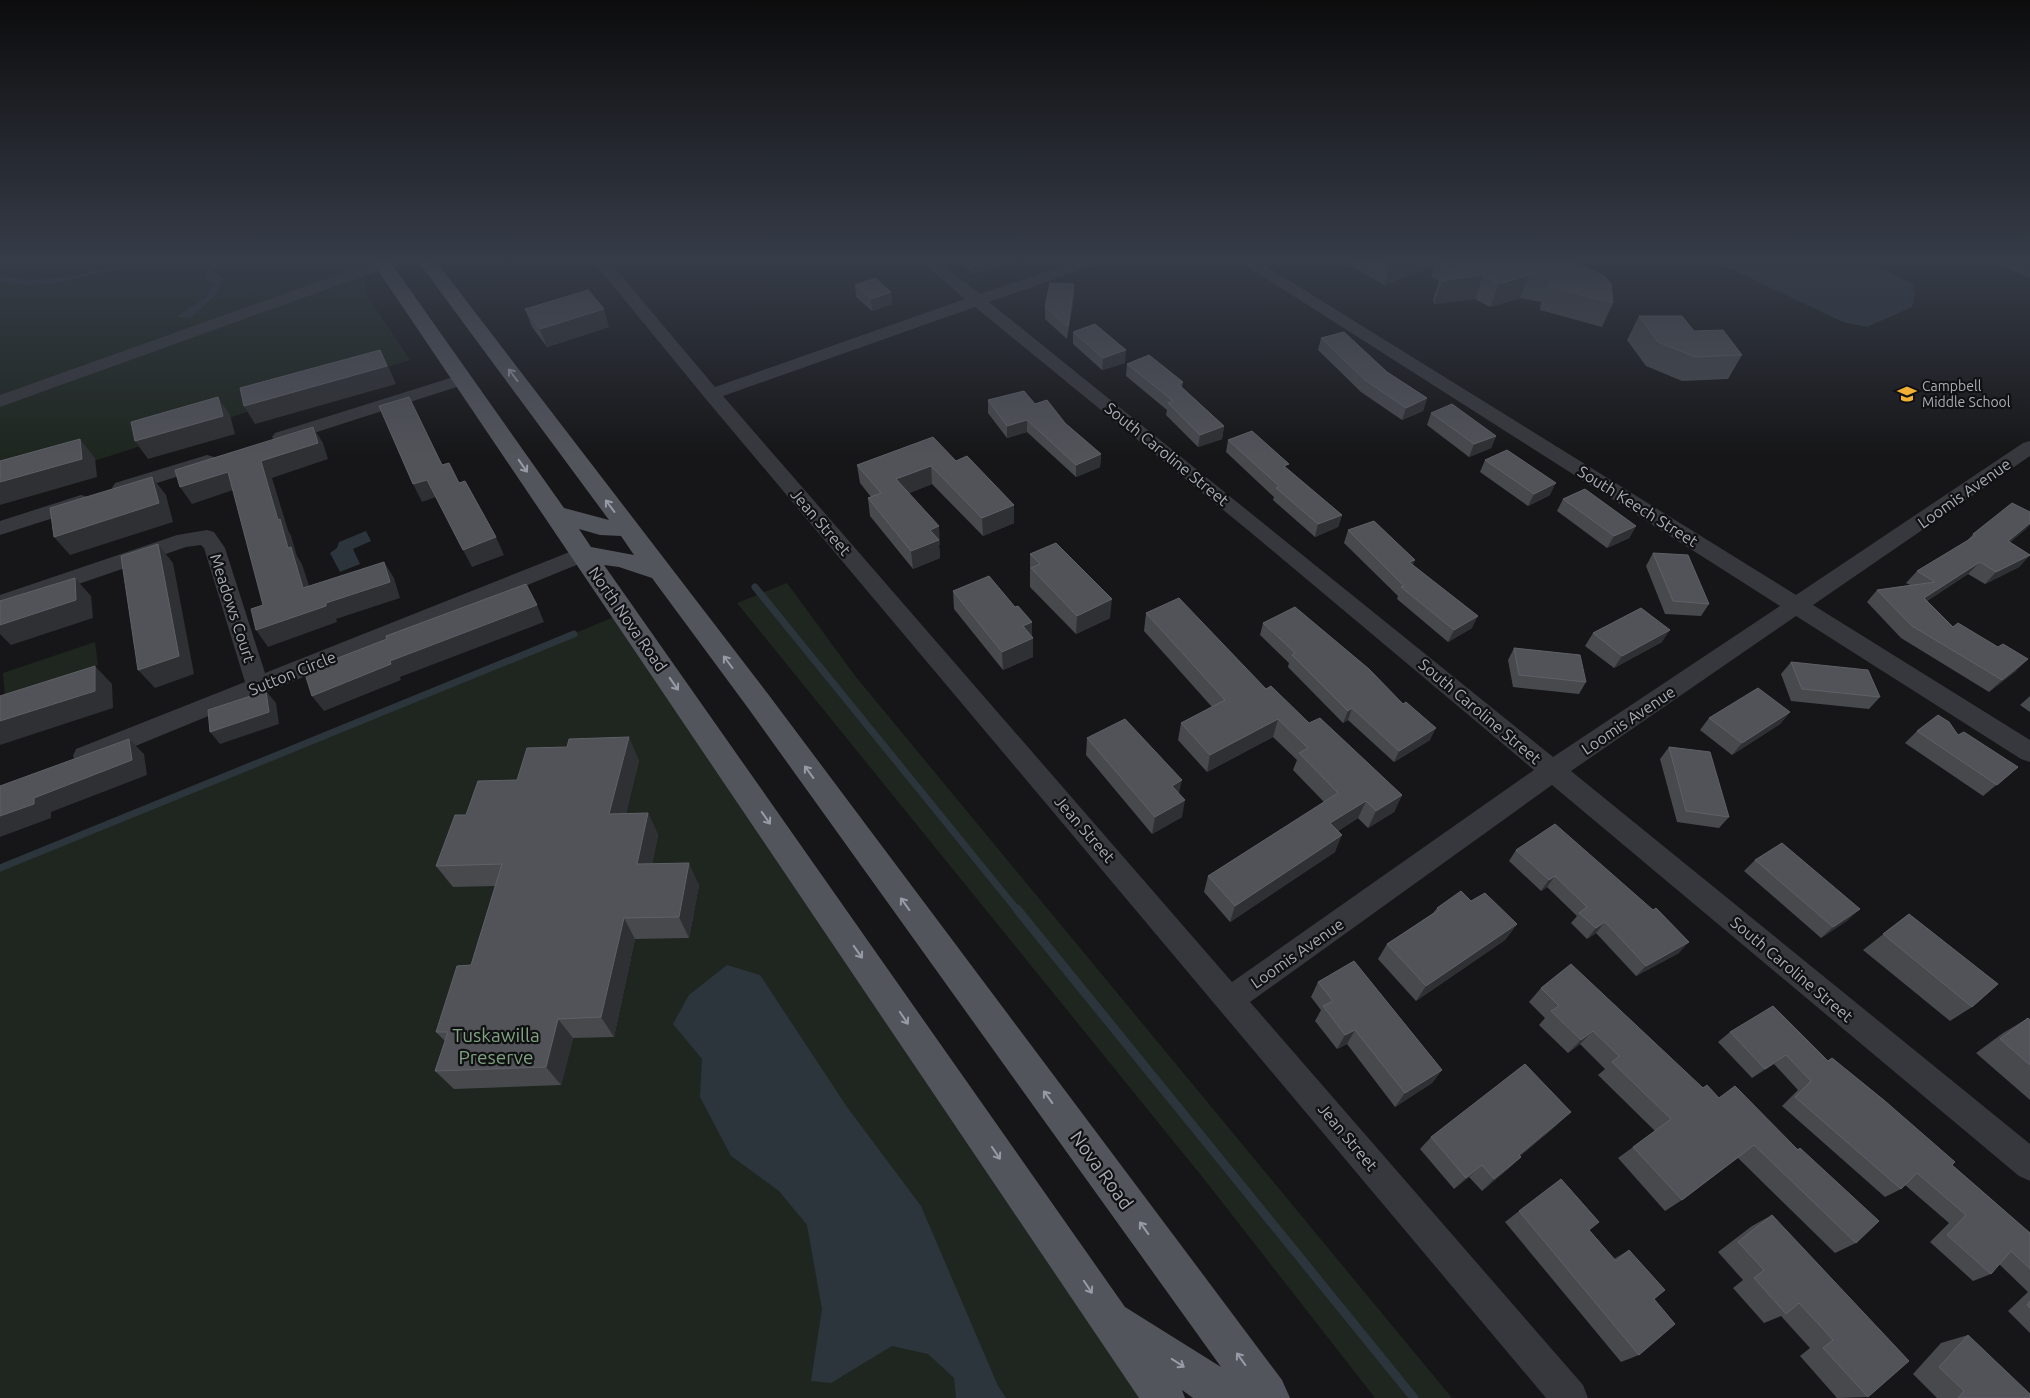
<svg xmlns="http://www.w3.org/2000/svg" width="2030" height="1398" font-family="Ubuntu,sans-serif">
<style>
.green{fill:#1e261f}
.water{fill:#2c353c}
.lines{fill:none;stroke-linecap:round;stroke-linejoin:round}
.stream-far1{stroke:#2c353c;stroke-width:7}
.stream{stroke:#2c353c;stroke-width:9}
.minor{fill:#37383d;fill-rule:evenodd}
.major{fill:#53555c;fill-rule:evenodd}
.wall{fill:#47494d}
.shaded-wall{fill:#2f3033}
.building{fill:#525359;stroke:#5f6168}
.oneway{stroke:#979ba6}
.labels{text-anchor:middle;stroke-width:4.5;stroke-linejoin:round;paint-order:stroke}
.far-poi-label{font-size:14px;fill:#a8adb8;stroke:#111113;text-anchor:start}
.street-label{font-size:16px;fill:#a8adb8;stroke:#111113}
.near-park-label{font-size:19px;fill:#7fa381;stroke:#111113}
.near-street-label{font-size:19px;fill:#a8adb8;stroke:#111113}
</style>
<rect width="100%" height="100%" fill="#161618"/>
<path class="green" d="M0,260H380L0,401Z
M365,274L367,295L410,360L0,491V406Z
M787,583L856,677L1452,1398H1375L1204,1179L737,603Z
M624,613L1164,1398H0V868Z
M95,642L98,665L5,698L3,673Z"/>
<path class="water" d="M137,260H154L53,284L30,285L0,282V276L30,280L72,276Z
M214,260H224L213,271L223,278L216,295L190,318L176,317L208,296L207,292L216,284L204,278L208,267Z
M1712,260H1862L1912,283L1915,293L1912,307L1867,327L1843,322Z
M366,531L371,541L353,549L360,564L340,572L330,553L337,548L339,542Z
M727,965L760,975L847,1107L921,1206L998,1386L1006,1398H956L954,1378L928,1354L892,1346L831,1383L811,1381L822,1309L807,1225L779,1191L731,1156L700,1097L702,1059L673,1024L689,995Z"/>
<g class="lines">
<path class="stream-far1" d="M755,587L1018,911
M0,868L574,634"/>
<path class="stream" d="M1017,909L1414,1398"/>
<path class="minor" d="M379,260H402L400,263L0,407V395Z
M592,260H608L715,387L965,299L919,260H937L980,294L1079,260H1102L1100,263L989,302L1553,757L1780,606L1237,260H1256L1796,595L2023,443L2030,441V456L1813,605L2030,740V762L2021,759L1796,616L1571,771L2030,1144V1181L2019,1176L1552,785L1250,1002L1583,1385L1588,1398H1546L705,398ZM975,307L1249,531L1534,770L1232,982L723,396Z
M1989,260H2011L2030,267V278L1991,263Z
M463,374L469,375L472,379L469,383L289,441H275L272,437L275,433Z
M207,455L214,457L217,461L214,465L122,494L115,493L112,488L115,483Z
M81,495L88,497L91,502L88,507L0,535V521Z
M207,530L214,532L225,548L265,673L577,549L584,547L591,549L595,554L591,559L94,763L85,766L76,763L73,756L76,749L245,682L204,548L201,545L186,547L0,611V595L177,535Z"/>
<path class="major" d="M371,260H389L564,508L609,520L417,260H435L768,694L1282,1380L1290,1398H1193L1182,1390L1185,1398H1139ZM579,529L600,535L621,536L634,555L591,547ZM604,565L619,567L652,578L748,708L1221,1367L1125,1307Z"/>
</g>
<path class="wall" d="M960,260H1013V261L1000,264V267L973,274Z
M1340,260H1431L1429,268L1384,285Z
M1436,260H1569L1613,303L1602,327L1540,310L1541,302L1520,298L1490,307L1475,299L1434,304L1433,299L1439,281L1431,277Z
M855,285L891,292L892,304L872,311L856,297Z
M1074,296L1067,339L1045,319V307Z
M525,309L609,327L547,347L532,327Z
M1639,316L1694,331L1742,355L1728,379L1682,381L1646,366L1627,340Z
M1073,332L1125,363L1102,370L1073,344Z
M1321,338L1387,372L1427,398L1423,411L1402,420L1361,392L1318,350Z
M1127,364L1183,382L1182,387L1224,426L1222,439L1198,447L1166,415L1167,410L1126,376Z
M988,400L1035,404L1065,423L1101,454L1100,467L1076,477L1027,432L1007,438L988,413Z
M1431,413L1496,436L1491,448L1469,457L1427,425Z
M1228,440L1342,515L1338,527L1315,537L1273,500L1274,497L1226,452Z
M1485,460L1550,495L1528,506L1480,472Z
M956,461L1014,505V523L983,536L932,484L909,493L940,545H939L940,558L913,569L870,516L868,498L871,497L860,483L857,465Z
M1563,499L1636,526L1629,538L1607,548L1557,511Z
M2027,528L2010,542L2030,555L2019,567L1985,584L1968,574L1927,601L1953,627L2016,671L1989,692L1901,638L1867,602L1877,590L1910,585L1906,583L1917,571L1967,541L1973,534Z
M1348,530L1413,565L1472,628L1448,642L1397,599L1398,596L1344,543Z
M1653,553L1709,604L1701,616L1665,614L1646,566Z
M1030,554L1110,618L1076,634L1030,587Z
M953,591L1015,607L1032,622V636L1033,638V657L1003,670L954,609Z
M1146,613L1266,689L1309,723L1402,795L1394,812L1368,828L1358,818L1338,831L1335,852L1230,922L1204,892L1208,876L1324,802L1293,770L1297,760L1273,737L1207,772L1178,740L1181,723L1212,707L1144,631Z
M1263,623L1430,740L1394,762L1348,720L1343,723L1288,667L1289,663L1260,635Z
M1593,633L1662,642L1614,668L1585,646Z
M1514,648L1586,682L1579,694L1513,687L1508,660Z
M1791,662L1880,697L1869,709L1791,701L1781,674Z
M2030,696V712L2020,705Z
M1790,712L1780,724L1732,755L1700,730L1709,718Z
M1917,731L1958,735L2018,767L1983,796L1905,743Z
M1087,738L1179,793L1182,817L1152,834L1086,755Z
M1669,747L1729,817L1719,828L1677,822L1660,759Z
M639,760L626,813H648L658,835L652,864L699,885L689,938L635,939L614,1037L573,1038L561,1085L454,1089L435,1071L445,1041L436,1032L471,965L495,886L453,887L436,866L466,815Z
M1516,850L1679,953L1636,976L1596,933L1587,939L1571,923L1577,916L1547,887L1541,891L1509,861Z
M1755,860L1848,920L1821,938L1744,871Z
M1471,901L1517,924L1505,940L1416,1001L1378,959L1387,944L1433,913L1437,908Z
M1909,914L1972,1007L1950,1021L1863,950Z
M1318,982L1442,1070L1432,1083L1395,1107L1347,1044L1337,1049L1315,1021L1321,1010L1311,997Z
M1541,988L1719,1098L1797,1149L1800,1148L1856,1243L1835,1253L1738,1158L1682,1200L1665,1211L1618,1158L1655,1131L1598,1075L1605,1069L1580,1044L1568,1053L1539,1025L1545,1018L1529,1002Z
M2028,1018L2030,1020V1100L1976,1053L2003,1033Z
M1730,1032L1828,1061L1832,1058L1952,1165L2030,1233V1333L2008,1311L2028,1292L1999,1264L1991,1274L1973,1281L1930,1242L1949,1223L1905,1185L1901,1189L1885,1197L1782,1106L1798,1090L1774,1064L1752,1078L1718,1042Z
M1557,1125L1520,1156L1521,1157L1508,1169L1482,1191L1469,1177L1454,1189L1420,1149L1431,1137Z
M1519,1211L1589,1230L1614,1259L1629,1250L1654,1299L1639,1355L1621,1362L1505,1222Z
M1772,1215L1868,1397L1837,1398L1800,1356L1810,1348L1781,1316L1764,1323L1733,1288L1743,1280L1718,1252L1752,1226Z
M1968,1335L2030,1398H1937L1913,1374L1941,1343Z"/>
<path class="shaded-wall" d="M982,260H1013V261L1000,264V267L973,274L972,262Z
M1395,260H1431L1429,268L1384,285L1391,262Z
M1483,275L1475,299L1434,304L1442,281Z
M1529,275L1520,298L1490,307L1499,284Z
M1074,284V296L1067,339L1068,327Z
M891,292L892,304L872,311L871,299Z
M604,309L609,327L547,347L540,329Z
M380,350L389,368L396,384L255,424L244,406Z
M1126,350L1125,363L1102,370L1103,358Z
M218,397L230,415L235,434L148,459L135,441Z
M1427,398L1423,411L1402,420L1406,408Z
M1027,420V432L1007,438V426Z
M1224,426L1222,439L1198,447L1200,435Z
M313,427L323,443L328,459L272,478L288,530L291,536L297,556L302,564L315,604L303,588L278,520L261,461Z
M1496,436L1491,448L1469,457L1474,444Z
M80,439L95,458L97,477L0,505V482Z
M1101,454L1100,467L1076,477V465Z
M931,466L932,484L898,498L896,479Z
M228,472L239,488L192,504L180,487Z
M152,477L166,495L173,522L70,555L54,537Z
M427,480L436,497L422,502L413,484Z
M1556,483L1550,495L1528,506L1534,494Z
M1014,505V523L983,536L982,518Z
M1342,515L1338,527L1315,537L1318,524Z
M2030,523V525L2027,528L1997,554L2008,541Z
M939,526L940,545H939L940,558L913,569L911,551L930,530Z
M1636,526L1629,538L1607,548L1614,536Z
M496,537L504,555L472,567L463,550Z
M158,544L173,563L194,674L155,688L138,670Z
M2030,555L2019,567L1985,584L1996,572Z
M1415,560L1410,572L1409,562Z
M384,562L394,578L400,598L336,619L337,622L268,647L256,630L326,603Z
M1980,562L1968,574L1913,610L1924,598Z
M75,578L91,596L93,618L11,645L0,634V625Z
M1112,599L1110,618L1076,634L1077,616Z
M537,605L544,622L400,677L401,680L324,711L312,696L390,661Z
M1478,616L1472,628L1448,642L1454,630Z
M1032,622V639L1033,638V657L1003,670L1002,652L1023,626Z
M1670,630L1662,642L1614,668L1622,656Z
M2028,659L2016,671L1989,692L2002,680Z
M95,666L112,684L113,708L0,745V721Z
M266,691L276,703L279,724L220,744L210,732Z
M1352,708L1348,720L1343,723L1348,711Z
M1790,712L1780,724L1732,755L1742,743Z
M1278,719L1273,737L1207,772L1210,755Z
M1436,728L1430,740L1394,762L1399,751Z
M629,737L639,760L621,836L609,814Z
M129,739L144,754L147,775L51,812V818L0,837V816L34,798Z
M1182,780L1178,798L1172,786Z
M1402,795L1394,812L1368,828L1376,811Z
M1185,800L1182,817L1152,834L1155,817Z
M1366,801L1358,818L1323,840L1330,823Z
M648,813L658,835L648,886L637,864Z
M1342,835L1335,852L1230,922L1235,906Z
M689,863L699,885L689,938L679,917Z
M1555,876L1547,887L1541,891L1549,880Z
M1860,909L1848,920L1821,938L1833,927Z
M624,918L635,939L614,1037L601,1017Z
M1605,922L1596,933L1587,939L1596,928Z
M1517,924L1505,940L1416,1001L1426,986Z
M1689,942L1679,953L1636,976L1646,966Z
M558,1019L573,1038L561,1085L546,1067Z
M1355,1030L1347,1044L1337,1049L1345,1035Z
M1593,1031L1580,1044L1568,1053L1581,1040Z
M1786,1055L1774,1064L1752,1078L1765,1069Z
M1442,1070L1432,1083L1395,1107L1405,1093Z
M1571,1112L1557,1125L1506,1167L1519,1155Z
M1521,1157L1508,1169L1482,1191L1494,1179Z
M1482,1165L1469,1177L1454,1189L1466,1178Z"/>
<path class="building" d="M970,260H982L972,262Z
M1450,260H1569L1571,262L1596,271L1605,277L1611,284L1613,303L1549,286L1550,279L1529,275L1499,284L1483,275L1442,281L1440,276L1462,266Z
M875,278L891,292L871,299L855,285Z
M1050,283L1074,284L1068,327L1045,307Z
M588,290L604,309L540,329L525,309Z
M1639,316H1682L1694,331L1723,330L1742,355L1695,357L1658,342Z
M1095,324L1126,350L1103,358L1073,332Z
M1344,332L1387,372L1427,398L1406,408L1365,380L1321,338Z
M380,350L387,366L244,406L240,388Z
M1149,355L1183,382L1178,384L1224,426L1200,435L1168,403L1173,401L1127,364Z
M1024,391L1035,404L1047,400L1065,423L1101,454L1076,465L1027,420L1007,426L988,400Z
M218,397L223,416L135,441L131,422Z
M409,397L442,465L449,463L459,483L465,481L496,537L463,550L427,480L413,484L379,406Z
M1452,404L1496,436L1474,444L1431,413Z
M313,427L318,443L261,461L278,520L280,519L288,548L291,547L303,588L384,562L390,582L326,603V606L256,630L251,609L263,605L228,472L180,487L175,470Z
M1252,431L1289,464L1284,466L1342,515L1318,524L1276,488L1279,486L1228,440Z
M933,437L956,461L967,456L1014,505L982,518L931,466L896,479L939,526L930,530L939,540L911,551L868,498L881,493L857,465Z
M80,439L82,459L0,482V461Z
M1507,450L1556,483L1534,494L1485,460Z
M152,477L159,503L54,537L50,508Z
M1585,489L1636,526L1614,536L1563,499Z
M2012,503L2030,512V523L2008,541L2030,555L1996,572L1980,562L1924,598L1953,627L1958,623L1998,647L2003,644L2028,659L2002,680L1912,626L1877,590L1935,582L1917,571L1975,536L1973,534Z
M1374,521L1415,560L1409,562L1478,616L1454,630L1401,587L1404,586L1348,530Z
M1056,543L1112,599L1077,616L1031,568L1040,564L1030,554Z
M158,544L179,656L138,670L121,556Z
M1653,553L1688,555L1709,604L1673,601Z
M989,576L1015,607L1018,606L1032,622L1023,626L1033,638L1002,652L953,591Z
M75,578L76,600L0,625V601Z
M526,584L537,605L390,661L391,664L312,696L304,671L387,639L386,636Z
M1179,598L1266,689L1271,686L1309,723L1320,718L1402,795L1376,811L1366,801L1330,823L1342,835L1235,906L1208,876L1338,793L1299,753L1308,748L1278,719L1210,755L1181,723L1225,700L1146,613Z
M1295,607L1369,669L1403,704L1406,702L1436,728L1399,751L1352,708L1348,711L1292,655L1295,653L1263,623Z
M1641,608L1670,630L1622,656L1593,633Z
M1514,648L1580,655L1586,682L1519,675Z
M1791,662L1868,670L1880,697L1802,689Z
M95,666V691L0,721V696Z
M1758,688L1790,712L1742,743L1709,718Z
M266,691L269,712L210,732L208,710Z
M1938,715L1949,722L1958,735L1964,732L2018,767L1997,785L1917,731Z
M1125,719L1182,780L1172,786L1185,800L1155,817L1087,738Z
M629,737L609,814L648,813L637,864L689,863L679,917L624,918L601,1017L558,1019L546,1067L435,1071L448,1032H436L457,966L471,965L502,864L436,866L455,815H466L478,781L517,780L527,748L567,747L569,739Z
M129,739L132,760L34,798V804L0,816V786Z
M1669,747L1710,752L1729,817L1686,811Z
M1555,824L1653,910L1656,908L1689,942L1646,966L1605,922L1596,928L1579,913L1587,907L1555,876L1549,880L1516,850Z
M1782,843L1860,909L1833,927L1755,860Z
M1461,891L1471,901L1485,893L1517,924L1426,986L1387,944L1439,910L1437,908Z
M1909,914L1998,984L1972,1007L1883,934Z
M1354,961L1442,1070L1405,1093L1355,1030L1345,1035L1323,1006L1333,1001L1318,982Z
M1571,964L1703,1088L1707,1085L1719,1098L1735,1086L1798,1150L1800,1148L1879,1221L1856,1243L1754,1145L1682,1200L1633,1147L1671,1119L1612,1062L1619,1056L1593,1031L1581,1040L1551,1011L1559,1006L1541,988Z
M1773,1006L1828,1061L1832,1058L1885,1101L1955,1162L1952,1165L2030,1233V1269L2011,1251L1991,1274L1947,1235L1966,1215L1917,1173L1901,1189L1795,1097L1811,1081L1786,1055L1765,1069L1730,1032Z
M2028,1018L2030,1020V1065L2000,1039Z
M1525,1064L1571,1112L1519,1155L1521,1157L1494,1179L1482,1165L1466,1178L1431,1137Z
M1561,1179L1599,1222L1589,1230L1616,1261L1629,1250L1665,1290L1654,1299L1675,1324L1639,1355L1519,1211Z
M1772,1215L1909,1361L1868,1397L1823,1348L1833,1340L1799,1303L1786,1314L1754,1278L1764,1270L1738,1242Z
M2030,1301V1308L2027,1305Z
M1968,1335L2030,1394V1398H1958L1964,1391L1939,1367Z"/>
<defs><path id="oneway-shaft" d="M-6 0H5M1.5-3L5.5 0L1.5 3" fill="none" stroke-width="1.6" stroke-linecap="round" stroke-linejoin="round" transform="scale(1.25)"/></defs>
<g class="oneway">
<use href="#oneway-shaft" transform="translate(513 375) rotate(-127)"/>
<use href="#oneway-shaft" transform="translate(523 466) rotate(55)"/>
<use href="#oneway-shaft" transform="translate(610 506) rotate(-127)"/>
<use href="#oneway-shaft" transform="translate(728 662) rotate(-127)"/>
<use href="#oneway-shaft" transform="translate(674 684) rotate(55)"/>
<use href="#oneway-shaft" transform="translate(809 772) rotate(-126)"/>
<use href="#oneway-shaft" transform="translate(766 818) rotate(55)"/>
<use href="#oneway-shaft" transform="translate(905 904) rotate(-126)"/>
<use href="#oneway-shaft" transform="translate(858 952) rotate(55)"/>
<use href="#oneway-shaft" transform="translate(904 1018) rotate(56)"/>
<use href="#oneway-shaft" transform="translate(1048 1097) rotate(-126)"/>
<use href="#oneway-shaft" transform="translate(996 1153) rotate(56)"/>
<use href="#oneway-shaft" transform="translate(1144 1228) rotate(-126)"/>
<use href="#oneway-shaft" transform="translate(1088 1287) rotate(56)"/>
<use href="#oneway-shaft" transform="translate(1241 1359) rotate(-126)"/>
<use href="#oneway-shaft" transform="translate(1178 1363) rotate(33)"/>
</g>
<linearGradient id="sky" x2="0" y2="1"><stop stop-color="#0c0c0d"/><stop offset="0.57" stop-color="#363c48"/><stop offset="1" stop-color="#363c48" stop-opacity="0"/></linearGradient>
<rect width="2030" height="456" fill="url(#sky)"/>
<defs>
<g id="school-bare" transform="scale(1.5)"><path d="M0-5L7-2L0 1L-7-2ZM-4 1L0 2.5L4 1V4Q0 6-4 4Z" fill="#f2b134" stroke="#111113" stroke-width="2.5" paint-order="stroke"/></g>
</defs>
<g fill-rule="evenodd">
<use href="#school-bare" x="1907" y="394"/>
</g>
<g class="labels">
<g class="far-poi-label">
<text x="1922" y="391">Campbell<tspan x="1922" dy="16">Middle School</tspan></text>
</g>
<g class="street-label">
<text transform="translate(1167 454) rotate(39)" y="6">South Caroline Street</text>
<text transform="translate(1964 493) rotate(-35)" y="6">Loomis Avenue</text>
<text transform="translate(1638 506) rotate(32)" y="6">South Keech Street</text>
<text transform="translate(821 522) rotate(49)" y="6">Jean Street</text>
<text transform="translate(233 608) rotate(72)" y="6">Meadows Court</text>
<text transform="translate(628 619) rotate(55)" y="6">North Nova Road</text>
<text transform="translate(292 673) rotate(-22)" y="6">Sutton Circle</text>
<text transform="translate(1480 711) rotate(40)" y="6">South Caroline Street</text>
<text transform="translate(1628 720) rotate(-34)" y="6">Loomis Avenue</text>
<text transform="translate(1085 829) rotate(49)" y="6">Jean Street</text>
<text transform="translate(1297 953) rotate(-35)" y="6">Loomis Avenue</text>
<text transform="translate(1792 969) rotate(40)" y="6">South Caroline Street</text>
<text transform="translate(1348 1137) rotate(50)" y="6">Jean Street</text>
</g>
<g class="near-park-label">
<text x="496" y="1042">Tuskawilla<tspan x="496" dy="22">Preserve</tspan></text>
</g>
<g class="near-street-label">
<text transform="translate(1102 1170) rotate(54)" y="7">Nova Road</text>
</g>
</g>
</svg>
